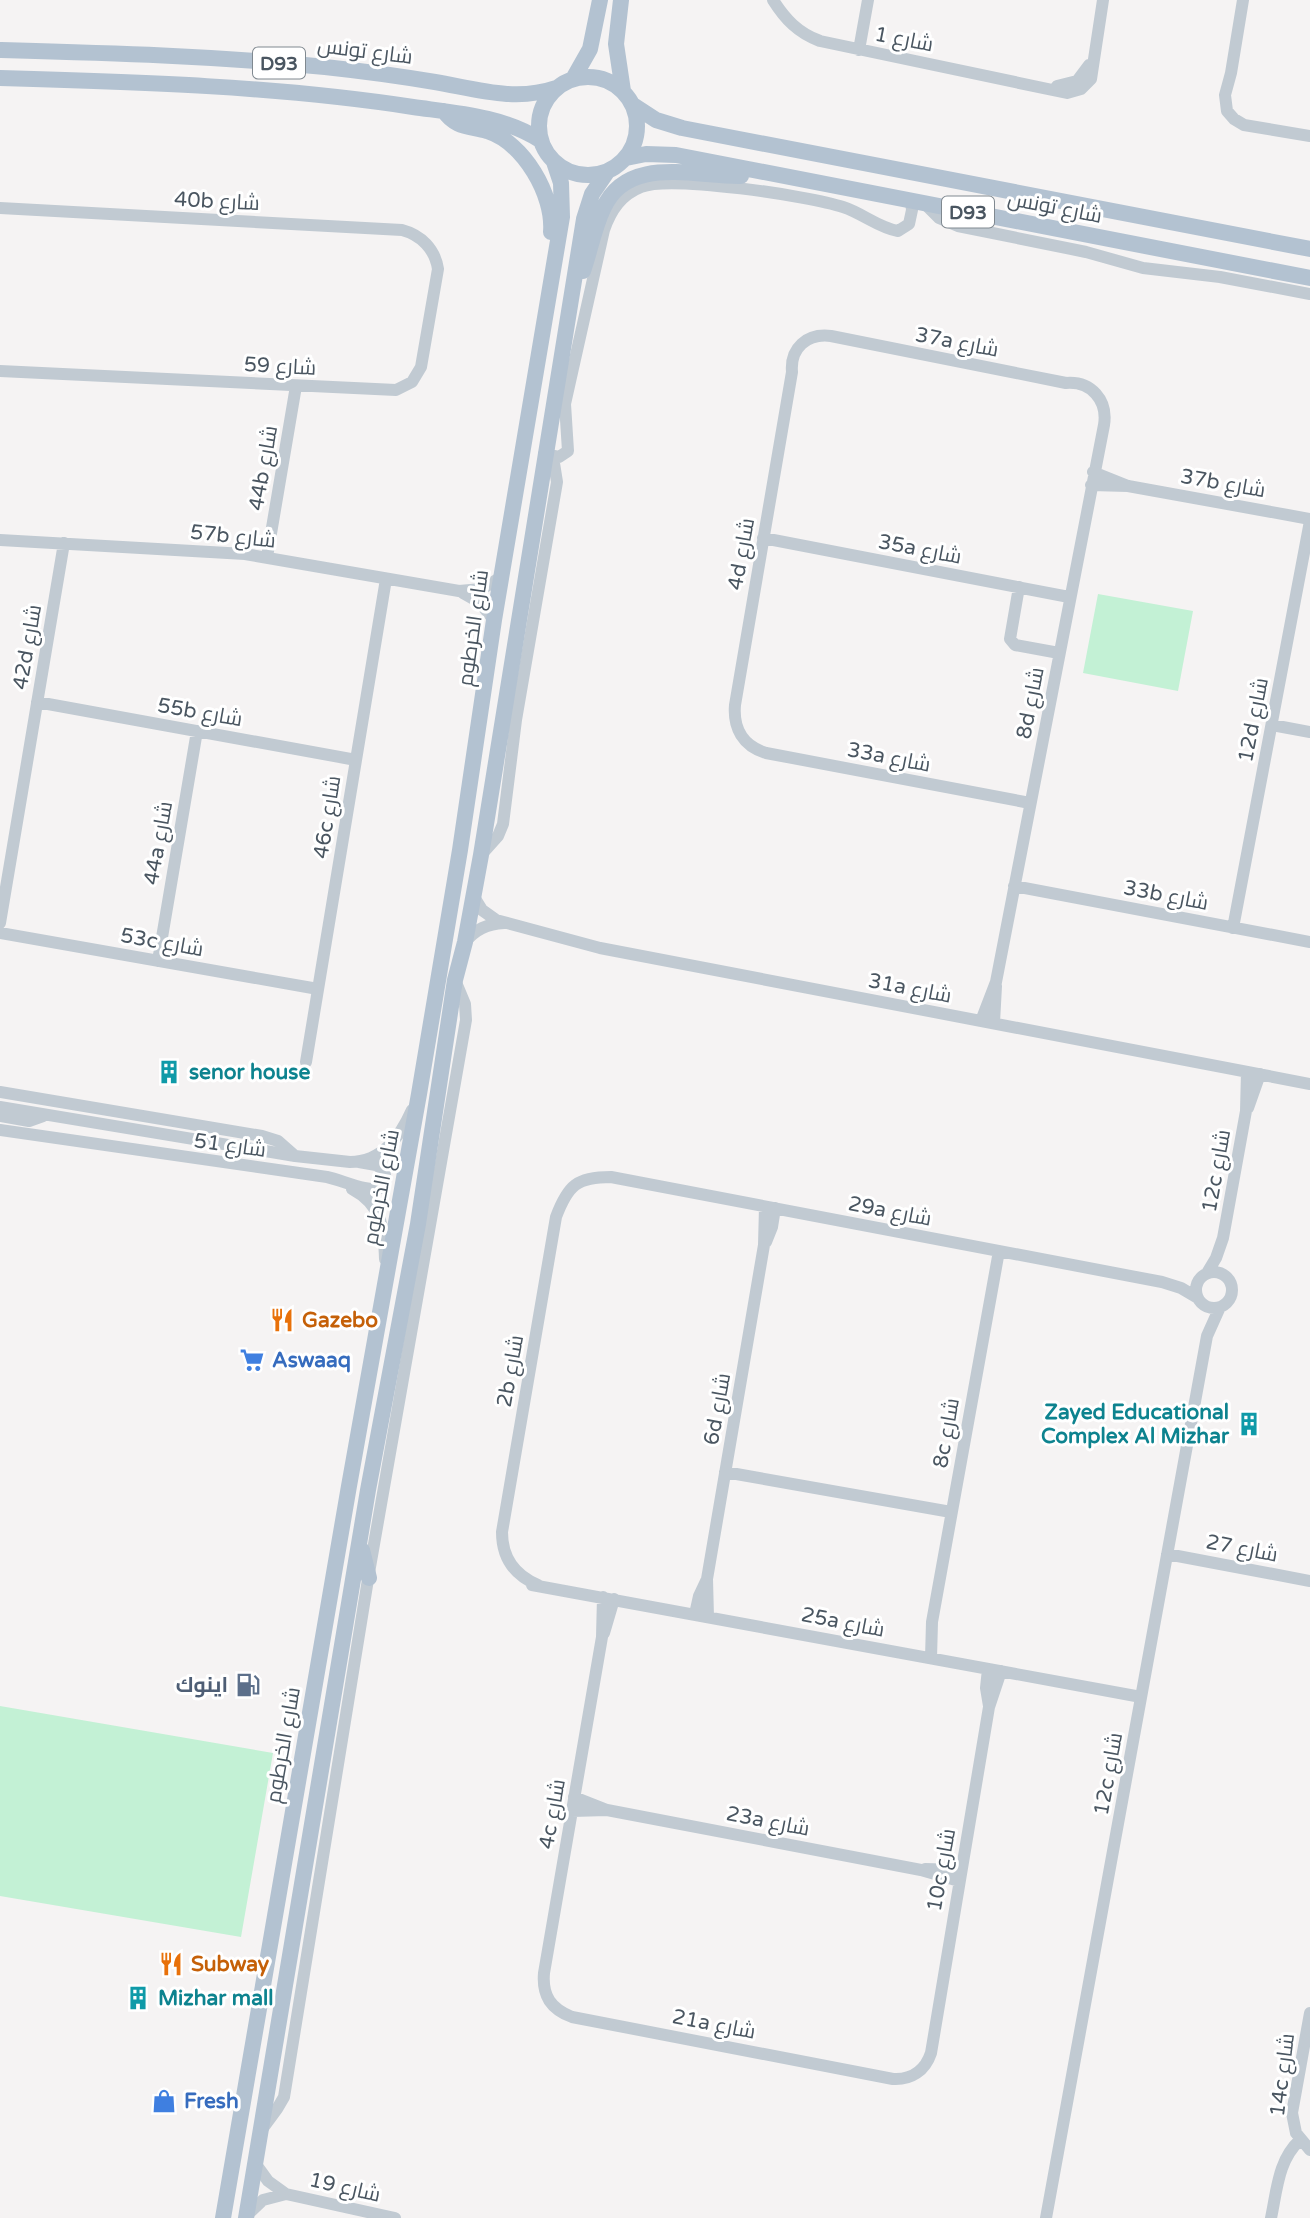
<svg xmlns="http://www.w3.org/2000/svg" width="1310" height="2218" font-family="'Varela Round',Cairo,sans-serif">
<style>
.green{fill:#c3f1d5}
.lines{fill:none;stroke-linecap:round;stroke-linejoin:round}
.minor{stroke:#c1cad2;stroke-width:12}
.major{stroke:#b3c2d1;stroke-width:16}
.labels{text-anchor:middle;stroke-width:6;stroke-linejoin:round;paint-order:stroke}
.shield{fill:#fff;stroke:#808990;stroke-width:2}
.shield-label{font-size:19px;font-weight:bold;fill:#4a5661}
.street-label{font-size:21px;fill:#4a5661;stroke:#fff}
.culture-label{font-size:21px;font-weight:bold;fill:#0d838f;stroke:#fff;text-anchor:start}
.food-label{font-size:21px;font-weight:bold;fill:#c56008;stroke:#fff;text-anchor:start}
.shop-label{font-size:21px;font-weight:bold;fill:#366cbe;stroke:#fff;text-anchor:start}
.service-label{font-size:21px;font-weight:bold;fill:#4e5e75;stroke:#fff;text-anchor:end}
</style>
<rect width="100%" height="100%" fill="#f5f3f3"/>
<path class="green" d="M1098,594L1193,611L1178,691L1083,673Z
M0,1706L273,1753L241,1937L0,1896Z"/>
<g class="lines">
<path class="minor" d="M773,0C785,19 798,33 820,41L1067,93L1081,89L1091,79L1103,0
M1243,0L1231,73L1225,95L1227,111L1234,119L1244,125L1310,136
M859,50L868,0
M1057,86L1077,81L1089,65
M925,204L939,218L958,226L1086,252L1143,268L1220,277L1310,294
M0,208L402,230C421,235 435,249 438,269L421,367L412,382L396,390L0,371
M544,454L559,457L568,451L565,404L604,230C611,210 621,195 641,187C670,175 810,196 843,207C862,213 879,228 898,231L909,224L912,210L911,201
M1093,472L1128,486L1310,519
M1091,485L1128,486
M763,538L1069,597
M0,540L245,554L459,591L482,589L501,577
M267,557L296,386
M1019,587L1010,639L1015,645L1059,653
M463,593L479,602L494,620
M37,702L356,760
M1272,725L1310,732
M481,855L498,836L503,824L516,720L557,482L553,457
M1014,886L1310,942
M474,897L482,910L496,920L600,948L1310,1084
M0,923L64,543
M1233,928L1310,521
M0,933L318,989
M465,942C476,929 487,924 504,923
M158,961L197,731
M981,1021L996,982L1104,425C1108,400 1091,381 1066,383L831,336C807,333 790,348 792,372L735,705C733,728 743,746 766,753L1030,803
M994,1023L996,986
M306,1062L386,579
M0,1092L262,1136L278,1141L295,1156
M0,1107L295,1156L350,1162C382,1162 400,1137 412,1110
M1248,1108L1260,1074
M0,1116L29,1121L43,1116
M0,1130L327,1177C342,1180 368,1193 381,1188L386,1180L384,1170L376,1165L359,1162
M352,1189C382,1205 384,1228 385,1259
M766,1242L772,1227L775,1208
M1196 1290a18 18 0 1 1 36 0a18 18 0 1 1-36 0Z
M1207,1273L1216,1258L1223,1238L1246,1111L1247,1072
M725,1472L951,1512
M1167,1554L1310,1581
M532,1585L1141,1697
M538,1585C514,1575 502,1558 502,1532L556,1217C568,1185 577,1177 611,1177L1162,1282L1181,1288L1198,1298
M603,1597L602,1637L544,1973C542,1996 551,2009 572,2017L893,2079C911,2080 925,2071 931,2053L989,1707L1001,1671
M695,1614L699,1596L707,1579
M708,1617L707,1579L764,1245L765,1207
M604,1633L614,1599
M931,1658L932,1622L999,1251
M988,1669L986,1688L989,1706
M574,1797L607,1810
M572,1811L607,1810L921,1870L959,1881
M925,1869L960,1870
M1310,2013L1292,2113L1296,2133L1310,2150
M263,2128L277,2109L284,2097L370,1567L466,1020L465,1004L455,980
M255,2163L268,2181L286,2194L395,2218
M246,2216L263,2200L286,2194
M1046,2218L1207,1336L1220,1307
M1271,2218C1277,2190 1278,2160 1300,2140"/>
<path class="major" d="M621,0L616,44L623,91
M0,50C108,53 217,56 325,67C362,71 399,76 435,82C476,89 515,102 556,88
M539 126a49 49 0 1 1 98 0a49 49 0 1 1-98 0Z
M0,78C138,82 276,86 413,107C456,113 503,116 540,140
M573,79L590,49L600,0
M633,105L656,120L682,128L1310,249
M444,111C455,128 470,126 487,131C524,143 554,195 551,232
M626,158L646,154L676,155L1310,278
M583,271C590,251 594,228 603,209C627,154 695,177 741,176
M362,1550L369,1578
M223,2218L349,1486L419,1094L460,850L494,620L562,217L561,183L554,162
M246,2218L368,1490L418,1224L455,980L465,942L481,855L584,219L592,194L607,172"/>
</g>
<defs>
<g id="building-bare" transform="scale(1.89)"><path d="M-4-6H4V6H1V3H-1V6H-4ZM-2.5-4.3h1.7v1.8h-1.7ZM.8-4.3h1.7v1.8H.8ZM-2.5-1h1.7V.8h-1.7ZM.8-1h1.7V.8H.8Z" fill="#0f9aa8" stroke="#fff" stroke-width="2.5" paint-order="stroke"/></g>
<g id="restaurant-bare" transform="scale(1.89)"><path d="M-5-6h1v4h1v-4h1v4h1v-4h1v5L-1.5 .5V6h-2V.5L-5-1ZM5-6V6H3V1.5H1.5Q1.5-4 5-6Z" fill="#e8710a" stroke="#fff" stroke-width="2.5" paint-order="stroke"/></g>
<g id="supermarket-bare" transform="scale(1.89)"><path d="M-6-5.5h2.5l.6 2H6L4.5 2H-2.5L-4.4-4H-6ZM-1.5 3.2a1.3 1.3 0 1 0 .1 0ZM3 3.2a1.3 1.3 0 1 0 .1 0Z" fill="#3f7fe0" stroke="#fff" stroke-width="2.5" paint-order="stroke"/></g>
<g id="fuel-bare" transform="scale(1.89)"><path d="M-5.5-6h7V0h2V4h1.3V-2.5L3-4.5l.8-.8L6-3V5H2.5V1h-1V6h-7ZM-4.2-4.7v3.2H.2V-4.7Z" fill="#5c6f8a" stroke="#fff" stroke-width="2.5" paint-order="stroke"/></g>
<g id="shop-bare" transform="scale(1.89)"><path d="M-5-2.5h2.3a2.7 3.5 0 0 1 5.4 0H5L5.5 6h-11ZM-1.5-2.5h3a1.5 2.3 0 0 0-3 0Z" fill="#3f7fe0" stroke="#fff" stroke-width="2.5" paint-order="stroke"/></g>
</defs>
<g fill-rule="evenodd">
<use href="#building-bare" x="169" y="1072"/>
<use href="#restaurant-bare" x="282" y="1320"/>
<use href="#supermarket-bare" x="252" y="1360"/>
<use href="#building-bare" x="1249" y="1424"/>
<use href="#fuel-bare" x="248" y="1685"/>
<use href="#restaurant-bare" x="171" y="1964"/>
<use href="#building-bare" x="138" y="1998"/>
<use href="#shop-bare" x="164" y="2101"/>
</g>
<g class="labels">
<g class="shield">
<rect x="253" y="47.5" width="52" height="31" rx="5"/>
<rect x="942" y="196.5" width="52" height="31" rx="5"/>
</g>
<g class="shield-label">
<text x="279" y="70">D93</text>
<text x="968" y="219">D93</text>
</g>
<g class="street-label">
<text transform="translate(904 39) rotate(11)" y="7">شارع 1</text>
<text transform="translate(365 51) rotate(7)" y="7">شارع تونس</text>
<text transform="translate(217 201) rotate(3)" y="7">40b شارع</text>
<text transform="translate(1055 207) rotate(11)" y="7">شارع تونس</text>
<text transform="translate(957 342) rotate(11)" y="7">37a شارع</text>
<text transform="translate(280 366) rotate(3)" y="7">شارع 59</text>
<text transform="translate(263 468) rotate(-80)" y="7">44b شارع</text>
<text transform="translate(1223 483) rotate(10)" y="7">37b شارع</text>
<text transform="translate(233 536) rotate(6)" y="7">57b شارع</text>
<text transform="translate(920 549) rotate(11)" y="7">35a شارع</text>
<text transform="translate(741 554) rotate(-80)" y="7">4d شارع</text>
<text transform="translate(473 628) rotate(-82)" y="7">شارع الخرطوم</text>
<text transform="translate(27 647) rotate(-80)" y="7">42d شارع</text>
<text transform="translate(1030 703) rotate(-79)" y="7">8d شارع</text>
<text transform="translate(200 712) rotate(10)" y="7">55b شارع</text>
<text transform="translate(1253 720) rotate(-79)" y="7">12d شارع</text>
<text transform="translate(889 757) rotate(11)" y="7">33a شارع</text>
<text transform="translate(327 817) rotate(-81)" y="7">46c شارع</text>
<text transform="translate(158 843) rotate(-80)" y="7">44a شارع</text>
<text transform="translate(1166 895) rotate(11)" y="7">33b شارع</text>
<text transform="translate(162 942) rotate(10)" y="7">53c شارع</text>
<text transform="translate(910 988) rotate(11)" y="7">31a شارع</text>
<text transform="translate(230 1145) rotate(8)" y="7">شارع 51</text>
<text transform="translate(1216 1171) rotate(-80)" y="7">12c شارع</text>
<text transform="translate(381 1187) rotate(-79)" y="7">شارع الخرطوم</text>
<text transform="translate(890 1211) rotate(11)" y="7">29a شارع</text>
<text transform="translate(510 1371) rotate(-80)" y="7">2b شارع</text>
<text transform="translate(717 1409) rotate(-80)" y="7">6d شارع</text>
<text transform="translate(946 1433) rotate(-80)" y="7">8c شارع</text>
<text transform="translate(1242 1548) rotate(11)" y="7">شارع 27</text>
<text transform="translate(843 1622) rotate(11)" y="7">25a شارع</text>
<text transform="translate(283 1745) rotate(-80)" y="7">شارع الخرطوم</text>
<text transform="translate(1108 1774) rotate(-80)" y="7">12c شارع</text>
<text transform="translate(552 1814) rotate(-80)" y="7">4c شارع</text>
<text transform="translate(768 1821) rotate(11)" y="7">23a شارع</text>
<text transform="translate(941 1870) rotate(-80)" y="7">10c شارع</text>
<text transform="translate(714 2024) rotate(11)" y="7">21a شارع</text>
<text transform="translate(1282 2075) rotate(-83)" y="7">14c شارع</text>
<text transform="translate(345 2187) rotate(13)" y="7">شارع 19</text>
</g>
<g class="culture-label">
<text x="189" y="1079">senor house</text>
<text x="1229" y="1419" text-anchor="end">Zayed Educational<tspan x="1229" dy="24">Complex Al Mizhar</tspan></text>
<text x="158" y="2005">Mizhar mall</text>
</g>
<g class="food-label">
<text x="302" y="1327">Gazebo</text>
<text x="191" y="1971">Subway</text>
</g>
<g class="shop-label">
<text x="272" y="1367">Aswaaq</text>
<text x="184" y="2108">Fresh</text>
</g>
<g class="service-label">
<text x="228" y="1692">اينوك</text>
</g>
</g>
</svg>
